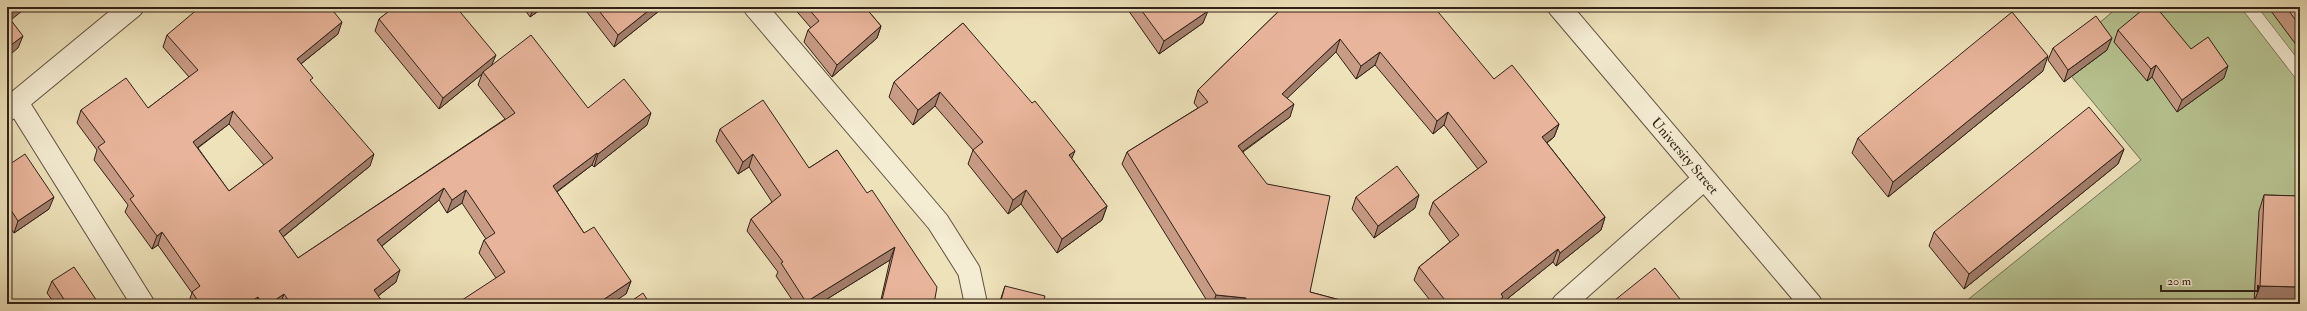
<svg xmlns="http://www.w3.org/2000/svg" width="2307" height="311" font-family="'IM FELL Double Pica',serif">
<style>
.green{fill:#b7c391;stroke:#747254}
.lines{fill:none;stroke-linecap:round;stroke-linejoin:round}
.service-casing{stroke:#605140;stroke-width:14}
.minor-casing{stroke:#605140;stroke-width:24}
.tertiary-casing{stroke:#605140;stroke-width:24}
.service{stroke:#f4ecd3;stroke-width:13}
.minor{stroke:#f4ecd3;stroke-width:22}
.tertiary{stroke:#f4ecd3;stroke-width:22}
.wall{fill:#c89b85;stroke:#312117;fill-rule:evenodd}
.shaded-wall{fill:#a27e6c;stroke:#312117}
.building{fill:#e8b49b;stroke:#312117;fill-rule:evenodd}
.labels{text-anchor:middle;stroke-width:3.5;stroke-linejoin:round;paint-order:stroke}
.street-label{font-size:14px;fill:#312117;stroke:#f4ecd3}
</style>
<rect width="100%" height="100%" fill="#eee2bb"/>
<filter id="stains"><feTurbulence type="fractalNoise" baseFrequency=".005" numOctaves="4"/><feColorMatrix values="0 0 0 0 .2 0 0 0 0 .09 0 0 0 0 .02 0 0 0 .5 -.17"/></filter>
<radialGradient id="worn" r=".72"><stop offset=".6" stop-color="#630" stop-opacity="0"/><stop offset="1" stop-color="#630" stop-opacity=".3"/></radialGradient>
<path class="green" d="M2118,7H2300V304H1966L1965,302L2141,160L2057,59Z"/>
<g class="lines">
<g class="service-casing">
<path id="service" d="M2249,7L2300,73"/>
</g>
<g class="minor-casing">
<path id="minor" d="M755,7L938,222L969,271L976,304
M18,104L143,304
M7,110L132,7
M1563,304L1704,179"/>
</g>
<g class="tertiary-casing">
<g id="tertiary">
<path id="s1" d="M1559,7L1811,304"/>
</g>
</g>
<use href="#service" class="service"/>
<use href="#minor" class="minor"/>
<use href="#tertiary" class="tertiary"/>
</g>
<path class="wall" d="M388,7H456L492,65L588,108L647,125L594,167L592,165L557,192L584,233L631,281L626,294L496,278L479,253L484,240L486,239L462,203L447,213L439,200L382,246L396,282L378,296L384,304H188L192,293L158,245L152,249L125,212L128,205L94,160L97,150L77,123L81,110L148,108L189,77L163,47L167,35L338,34L301,64L311,82L370,166L283,237L298,258L505,119L478,85L482,74L439,109L375,31L379,19L391,10ZM229,124L264,165L229,191L198,148Z
M523,7H544L530,17Z
M583,7H664L614,47Z
M793,7H865L881,26L877,38L832,77L804,42L808,30L811,28Z
M1126,7H1205L1203,23L1159,54Z
M1283,7L1494,79L1559,124L1554,137L1547,143L1605,217L1601,230L1556,266L1553,262L1501,304H1433L1414,280L1419,267L1450,242L1429,214L1433,202L1478,169L1444,125L1433,134L1375,65L1356,79L1336,52L1287,98L1290,117L1243,152L1310,292L1355,304H1209L1122,164L1127,152L1198,108L1194,103L1198,90Z
M2268,7H2300V50Z
M963,23L1072,159L1107,206L1102,220L1057,253L1021,204L1008,214L968,164L973,150L935,106L913,125L889,97L894,82Z
M2118,30L2191,49L2224,78L2177,112L2152,77L2147,81L2114,42Z
M2053,48L2107,50L2064,82L2048,60Z
M2043,71L1888,197L1852,153L1858,138Z
M720,129L809,168L837,150L934,304H880L890,260L819,304H795L776,276L778,272L747,231L751,219L772,202L749,167L738,174L716,141Z
M2124,149L2118,164L1964,289L1929,246L1934,232Z
M7,166L49,209L14,233L7,223Z
M2264,195L2300,196L2254,302L2259,211Z
M1356,197L1415,208L1374,238L1352,209Z
M52,281L99,304H55L47,293Z
M1005,286L1043,304H999Z"/>
<path class="shaded-wall" d="M16,7H27L7,23V14Z
M534,7H544L530,17Z
M653,7H664L614,47L618,35Z
M1208,11L1203,23L1159,54L1164,41Z
M342,22L338,34L292,71L297,59Z
M881,26L877,38L832,77L837,65Z
M23,36L18,48L7,57V48Z
M2112,38L2107,50L2064,82L2068,70Z
M1340,39L1336,52L1278,107L1282,94Z
M1380,52L1375,65L1356,79L1361,66Z
M496,55L491,67L483,72L482,74L439,109L443,98Z
M2048,56L2043,71L1888,197L1893,182Z
M2156,65L2152,77L2147,81L2151,69Z
M2228,66L2224,78L2177,112L2182,100Z
M940,92L935,106L913,125L918,110Z
M1294,104L1290,117L1233,158L1238,146Z
M233,111L229,124L189,154L193,142Z
M1448,112L1444,125L1433,134L1437,121Z
M651,113L647,125L594,167L598,154Z
M1559,124L1554,137L1537,150L1542,137Z
M2124,149L2118,164L1964,289L1969,274Z
M1075,151L1069,165V155Z
M597,153L592,165L548,198L553,186Z
M374,154L370,166L274,244L279,231Z
M753,154L749,167L738,174L743,162Z
M444,188L439,200L373,253L377,240Z
M466,190L462,203L447,213L452,200Z
M1026,190L1021,204L1008,214L1013,200Z
M1419,195L1415,208L1374,238L1378,226Z
M54,197L49,209L14,233L18,221Z
M1107,206L1102,220L1057,253L1062,239Z
M1605,217L1601,230L1556,266L1560,253Z
M162,232L158,245L152,249L157,236Z
M895,247L890,260L819,304H805L806,302Z
M1558,249L1553,262L1501,304H1495L1501,294Z
M400,270L396,282L369,303L374,290Z
M631,281L626,294L611,304H597Z
M2260,286L2300,287V304L2254,302Z
M284,294L280,304H269Z
M1216,295L1246,298L1244,304H1213Z
M258,297L256,304H247Z"/>
<path class="building" d="M7,7H16L7,14Z
M200,7H330L342,22L297,59L313,78L310,80L374,154L279,231L298,258L515,113L483,72L531,35L588,108L624,79L651,113L598,154L597,153L553,186L584,233L594,227L631,281L597,304H456L505,272L484,240L495,233L466,190L452,200L444,188L377,240L400,270L374,290L384,304H291L284,294L269,304H263L258,297L247,304H200L192,292L200,286L162,232L157,236L130,199L134,196L98,147L105,142L81,110L126,78L148,108L198,70L167,35ZM233,111L273,158L229,191L193,142Z
M394,7H456L496,55L443,98L379,19Z
M596,7H653L618,35Z
M807,7H865L881,26L837,65L808,30L819,21Z
M1139,7H1205L1208,11L1164,41Z
M1283,7H1434L1494,79L1512,65L1559,124L1542,137L1605,217L1560,253L1558,249L1501,294L1503,297L1495,304H1448L1419,267L1459,235L1433,202L1487,162L1448,112L1437,121L1380,52L1361,66L1340,39L1282,94L1294,104L1238,146L1267,184L1330,196L1310,292L1355,304H1244L1246,298L1216,295L1127,152L1208,102L1198,90Z
M2146,7H2156L2191,49L2208,37L2228,66L2182,100L2156,65L2151,69L2118,30Z
M2286,7H2300V26Z
M2012,12L2048,56L1893,182L1858,138Z
M7,15L23,36L7,48Z
M2096,16L2112,38L2068,70L2053,48Z
M963,23L1032,103L1035,101L1075,151L1069,155L1107,206L1062,239L1026,190L1013,200L973,150L983,142L940,92L918,110L894,82Z
M763,100L809,168L837,150L867,193L872,190L937,287L934,304H881L895,247L806,302L781,263L783,262L751,219L781,195L753,154L743,162L720,129Z
M2089,107L2124,149L1969,274L1934,232Z
M25,154L54,197L18,221L7,204V166Z
M1397,166L1419,195L1378,226L1356,197Z
M2264,195L2300,196V287L2260,286Z
M74,267L99,304H67L52,281Z
M1655,268L1684,304H1610Z
M1005,286L1045,296L1043,304H1000Z
M643,293L650,304H627Z"/>
<g class="labels">
<g class="street-label">
<text dy="5" stroke="none"><textPath href="#s1" startOffset="195">University Street</textPath></text>
</g>
</g>
<rect width="2307" height="311" fill="none" stroke="#eee2bb" stroke-width="24"/>
<rect x="8" y="8" width="2291" height="295" fill="none" stroke="#312117" stroke-width="2"/>
<rect x="12" y="12" width="2283" height="287" fill="none" stroke="#312117"/>
<path d="M2161 285v6h97v-6" fill="none" stroke="#312117" stroke-width="2"/>
<text x="2167" y="285" font-size="12" fill="#312117" stroke="#f4ecd3" stroke-width="3" paint-order="stroke">20 m</text>
<rect width="100%" height="100%" filter="url(#stains)"/>
<rect width="100%" height="100%" fill="url(#worn)"/>
</svg>
